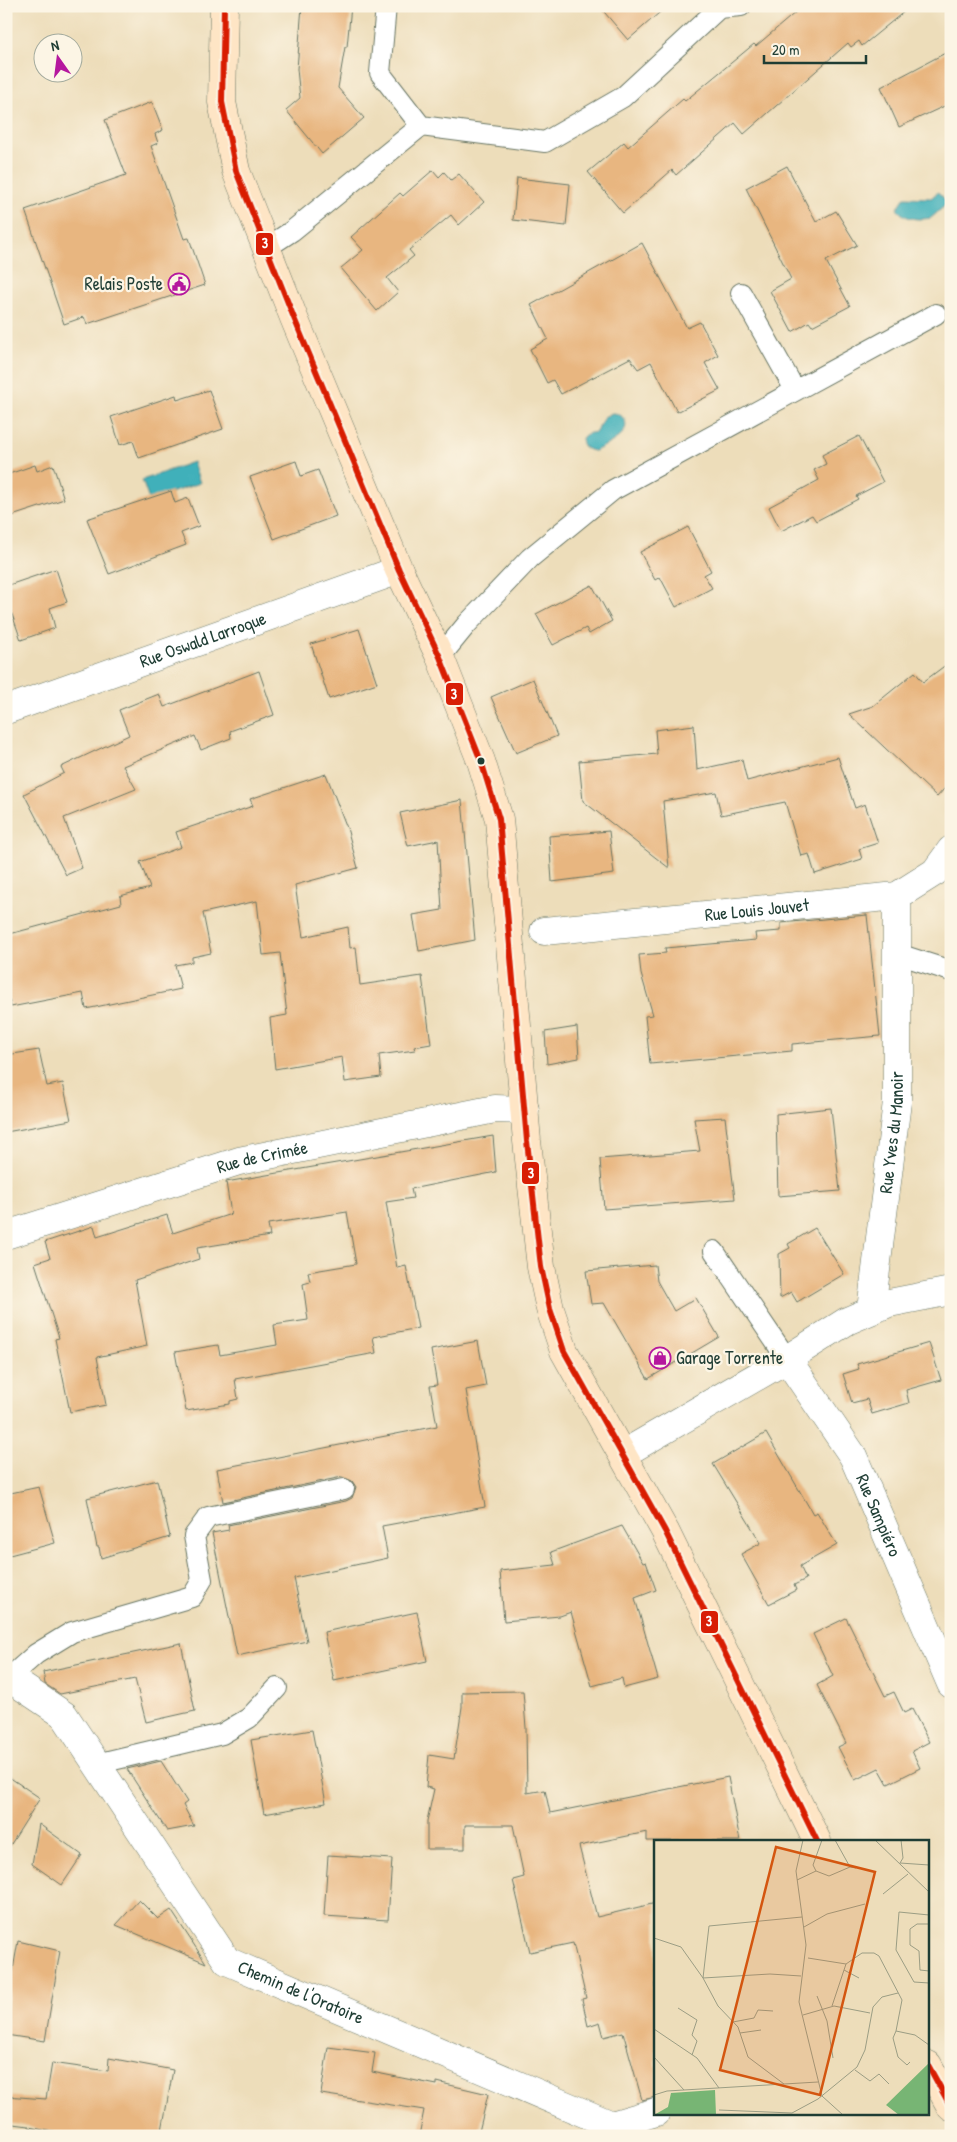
<svg xmlns="http://www.w3.org/2000/svg" width="957" height="2142" font-family="'Patrick Hand',sans-serif">
<style>
.water{fill:#40b0ba;stroke:#307677}
.building{fill:#e8b680}
.lines{fill:none;stroke-linecap:round;stroke-linejoin:round}
.service-casing{stroke:#677563;stroke-width:22}
.minor-casing{stroke:#677563;stroke-width:29}
.secondary-casing{stroke:#677563;stroke-width:29}
.service{stroke:#fff;stroke-width:20}
.minor{stroke:#fff;stroke-width:28}
.secondary{stroke:#fee5c5;stroke-width:28}
.bus-1-casing{stroke:#fcf5e5;stroke-width:10}
.bus-1{stroke:#d81e05;stroke-width:6}
.bus-dot{fill:#1f3d34;stroke:#fcf5e5;stroke-width:2}
.labels{text-anchor:middle;stroke-width:4.5;stroke-linejoin:round;paint-order:stroke}
.poi-label{font-size:18px;fill:#1f3d34;stroke:#fcf5e5;text-anchor:end}
.street-label{font-size:18px;fill:#1f3d34;stroke:#fcf5e5}
.inset-road{fill:none;stroke:#9b9d84;stroke-width:1}
.view{fill:#d45610;fill-opacity:0.15;stroke:#d45610;stroke-width:2.5}
.inset-edge{fill:none;stroke:#1f3d34;stroke-width:2.5}
.line-badge{stroke:#fcf5e5;stroke-width:2}
.badge-label{font-size:14px;text-anchor:middle;font-weight:bold;fill:#fff}
</style>
<rect width="100%" height="100%" fill="#fcf5e5"/>
<filter id="ink" filterUnits="userSpaceOnUse"><feTurbulence type="fractalNoise" baseFrequency=".02" numOctaves="2"/><feDisplacementMap in="SourceGraphic" scale="10" xChannelSelector="R" yChannelSelector="G"/><feConvolveMatrix kernelMatrix="1 2 1 2 8 2 1 2 1" color-interpolation-filters="sRGB"/></filter>
<filter id="wash" filterUnits="userSpaceOnUse"><feTurbulence type="fractalNoise" baseFrequency=".0096" numOctaves="4" result="noise"/><feDisplacementMap in="SourceGraphic" scale="20" xChannelSelector="R" yChannelSelector="G"/><feGaussianBlur stdDeviation="1.12" result="paint"/><feColorMatrix in="noise" values="0 0 0 0 0 0 0 0 0 0 0 0 0 0 0 0 0 1.4 0 .05"/><feComposite in="paint" operator="in"/></filter>
<g filter="url(#wash)">
<rect width="100%" height="100%" fill="#edddba"/>
<path class="water" d="M938,192L948,203L931,218C918,220 906,220 897,209L905,197L931,198Z
M612,413C618,413 622,415 625,421C631,435 604,446 595,451C588,451 578,445 583,437C586,433 592,433 596,432L604,417Z
M193,462L200,483L149,500L142,480Z"/>
<g id="blocks">
<path class="building" d="M302,6H351L347,47H345L338,88L364,118L322,154L286,110L300,98L297,69Z
M599,6H667L628,40Z
M803,6H911L862,46L859,41L851,47L848,43L744,134L735,123L676,175L672,170L623,213L588,172L624,142L628,147L683,99L685,101L754,44L756,46Z
M951,50V103L899,127L881,87Z
M152,102L163,130L155,134L158,143L151,146L184,239L189,238L205,285L87,324L84,317L64,324L25,210L126,175L105,120Z
M787,166L816,222L836,211L857,245L826,261L850,306L812,326L809,322L792,332L770,291L791,279L746,188Z
M433,170L439,177L444,172L451,180L459,174L484,202L459,225L451,215L409,250L414,256L387,278L398,292L377,311L341,268L363,250L351,237L400,193L403,196Z
M517,178L570,184L566,226L513,220Z
M642,243L687,328L700,322L718,355L705,363L720,390L677,412L651,362L638,369L630,358L561,394L553,380L547,383L530,349L548,339L531,305Z
M209,390L223,429L139,458L133,441L120,445L111,417L176,395L177,400Z
M859,436L883,482L856,496L858,499L816,521L812,515L781,531L769,507L819,480L814,470L826,464L822,455Z
M296,461L301,476L318,470L336,516L274,539L250,477Z
M35,465L37,471L53,465L64,499L6,518V475Z
M171,491L175,503L188,498L199,526L181,533L186,545L109,574L87,519Z
M688,527L711,571L704,575L712,588L676,607L660,577L655,580L640,552Z
M56,569L67,602L50,608L55,628L21,640L6,597V586Z
M592,585L612,621L589,634L586,628L553,645L536,614Z
M359,629L377,683L329,699L311,644Z
M951,661V781L937,797L849,714L873,706L915,672L923,682Z
M259,671L274,715L230,731L231,738L201,750L195,736L123,766L136,789L64,818L82,868L66,875L24,794L64,773L61,767L129,735L119,710L159,694L164,707Z
M533,679L557,736L516,753L491,697Z
M694,725L697,770L742,760L747,781L838,757L855,808L865,804L878,843L859,849L862,859L815,874L809,854L801,856L785,802L721,815L716,792L663,801L669,868L583,801L579,761L657,754L655,730Z
M326,774L347,828L358,868L295,885L303,937L348,927L350,948L356,947L360,985L422,976L431,1044L414,1047L415,1050L379,1055L381,1077L345,1082L342,1057L275,1069L270,1018L287,1015L280,953L263,955L257,901L203,913L211,953L192,957V962L175,965L181,989L86,1009L83,993L11,1007L9,999H6V935L121,904L120,896L150,888L140,862L181,847L176,832L253,806L250,799Z
M462,800L475,940L419,951L413,915L442,910L438,840L408,846L400,813Z
M609,831L614,874L552,882L549,836Z
M867,915L880,1036L792,1044V1051L650,1064L645,1016L653,1015L641,974L639,955L666,953L665,948L756,940L755,933L781,931V923Z
M577,1027L579,1058L547,1064L545,1032Z
M39,1050L47,1086L63,1083L71,1120L6,1132V1055Z
M831,1108L840,1191L778,1196L776,1114Z
M725,1117L735,1199L604,1209L600,1159L700,1151L694,1119Z
M493,1136L496,1172L411,1189L413,1198L386,1202L397,1268L406,1266L418,1328L373,1337L376,1353L235,1379L238,1399L230,1401V1404L186,1411L175,1352L218,1345L220,1355L277,1345L274,1325L308,1320L303,1284L310,1282L308,1272L356,1264L347,1212L268,1224L270,1236L197,1248L199,1259L135,1280L147,1346L97,1357L106,1405L70,1412L55,1339L59,1338L35,1263L50,1258L45,1242L94,1226L97,1237L167,1215L173,1233L231,1214L226,1182Z
M815,1228L844,1274L797,1302L791,1292L780,1298L779,1254L790,1248L788,1244Z
M655,1265L657,1281L674,1311L696,1298L719,1337L648,1379L604,1303L591,1304L586,1271Z
M478,1341L486,1386L466,1390L485,1507L382,1526L388,1558L294,1578L307,1641L237,1656L212,1533L229,1530L228,1525L346,1501L352,1498L356,1487L352,1481L342,1477L223,1502L217,1469L437,1426L430,1386L437,1385L431,1350Z
M929,1343L941,1380L906,1390L909,1403L872,1414L867,1399L852,1403L843,1374L859,1369L857,1364Z
M766,1433L813,1514L817,1512L837,1545L800,1566L806,1579L794,1585L796,1590L769,1604L741,1554L761,1543L713,1464Z
M157,1480L170,1537L101,1558L99,1547H97L87,1498Z
M39,1487L55,1543L6,1556V1494Z
M622,1526L643,1563L646,1562L656,1590L635,1598L658,1679L624,1688L622,1678L592,1686L571,1612L560,1616L504,1621L500,1571L555,1565L551,1552Z
M417,1612L427,1661L334,1681L324,1632Z
M846,1618L885,1696L894,1692L904,1713L912,1709L929,1742L912,1751L920,1768L888,1784L879,1768L855,1780L838,1747L846,1743L817,1685L833,1676L813,1634Z
M181,1643L195,1711L146,1722L135,1679L60,1694L45,1684L43,1672Z
M523,1691L526,1728L527,1793L545,1790L550,1813L728,1777L740,1841H647V1832L579,1846L597,1917L656,1903V2097L642,2100L623,2032L604,2037L600,2022L588,2026L582,1999L586,1998L573,1943L530,1952L513,1880L524,1877L513,1825H465V1849H427V1821L434,1789L426,1787L429,1755L454,1759L462,1707V1692Z
M312,1730L326,1803L264,1814L251,1740Z
M161,1761L187,1802L183,1805L194,1826L167,1831L127,1769Z
M6,1775L40,1798L6,1852Z
M39,1824L82,1855L62,1885L32,1864Z
M328,1855L392,1859L388,1920L324,1916Z
M139,1900L158,1919L171,1910L206,1963L116,1925Z
M18,1941L60,1951L45,2041L6,2035V2010Z
M328,2047L375,2053L372,2072L437,2085V2082L488,2094L478,2136H419L424,2110L321,2094Z
M109,2058L173,2070L161,2136H73L29,2127V2126L6,2123V2096L46,2099L52,2063L108,2071Z"/>
</g>
</g>
<g filter="url(#ink)">
<use href="#blocks" fill-opacity="0" stroke="#677563" stroke-width="1"/>
<g class="lines">
<g class="service-casing">
<path id="service" d="M386,6L380,73L421,126
M266,248L292,231L421,126L545,142L623,97L719,8L741,6
M741,293L795,390
M440,657L467,624L530,558L613,490L936,314
M898,954L951,971
M714,1251L787,1359
M9,1678L36,1654L72,1632L192,1597L202,1580L194,1536L208,1517L344,1489
M96,1764L222,1734L249,1718L277,1688"/>
</g>
<g class="minor-casing">
<g id="minor">
<path id="s1" d="M6,710L399,570"/>
<path id="s2" d="M544,931L897,896L935,872L951,850"/>
<path id="s3" d="M6,1235L239,1161L495,1109L525,1110"/>
<path id="s4" d="M871,1310L897,1102V896"/>
<path id="s5" d="M787,1359L853,1456L951,1684"/>
<path d="M623,1454L787,1359L847,1321L889,1303L951,1291"/>
<path id="s6" d="M6,1676L64,1715L227,1961L612,2125L656,2112"/>
</g>
</g>
<g class="secondary-casing">
<path id="secondary" d="M224,6L222,102L236,171L294,318L399,570L440,657L481,761L499,819L527,1141L541,1267L550,1309L564,1351L665,1531L817,1841
M928,2065L951,2107"/>
</g>
<use href="#service" class="service"/>
<use href="#minor" class="minor"/>
<use href="#secondary" class="secondary"/>
<g class="bus-1-casing">
<path id="bus-1" d="M224,6L222,102L236,171L294,318L399,570L440,657L481,761L499,819L527,1141L541,1267L550,1309L564,1351L665,1531L817,1841
M928,2065L951,2107"/>
</g>
<use href="#bus-1" class="bus-1"/>
</g>
</g>
<defs>
<g id="civic-ring" transform="scale(1.125)"><circle r="9.5" fill="#fcf5e5" stroke="#b5179e" stroke-width="1.5"/><path d="M-.6-6.5H3V-4.5H.6V-3L4-1V1h2V6H-6V1h2V-1L-.6-3ZM-1.2 2.5V6h2.4V2.5Z" fill="#b5179e"/></g>
<g id="shop-ring" transform="scale(1.125)"><circle r="9.5" fill="#fcf5e5" stroke="#b5179e" stroke-width="1.5"/><path d="M-5-2.5h2.3a2.7 3.5 0 0 1 5.4 0H5L5.5 6h-11ZM-1.5-2.5h3a1.5 2.3 0 0 0-3 0Z" fill="#b5179e"/></g>
</defs>
<g fill-rule="evenodd">
<use href="#civic-ring" x="179" y="284"/>
<use href="#shop-ring" x="660" y="1358"/>
</g>
<circle class="bus-dot" cx="481" cy="761" r="4.5"/>
<g class="labels">
<g class="poi-label">
<text x="163" y="290">Relais Poste</text>
<text x="676" y="1364" text-anchor="start">Garage Torrente</text>
</g>
<g class="street-label">
<text dy="6" stroke="none"><textPath href="#s1" startOffset="209">Rue Oswald Larroque</textPath></text>
<text dy="6" stroke="none"><textPath href="#s2" startOffset="214">Rue Louis Jouvet</textPath></text>
<text dy="6" stroke="none"><textPath href="#s4" startOffset="179">Rue Yves du Manoir</textPath></text>
<text dy="6" stroke="none"><textPath href="#s3" startOffset="268">Rue de Crimée</textPath></text>
<text dy="6" stroke="none"><textPath href="#s5" startOffset="182">Rue Sampiéro</textPath></text>
<text dy="6" stroke="none"><textPath href="#s6" startOffset="445">Chemin de l'Oratoire</textPath></text>
</g>
</g>
<g transform="translate(654 1840)">
<rect width="275" height="275" fill="#edddba"/>
<path d="M275,223V275H245L232,265ZM61,250L62,275H0L14,267L17,253Z" fill="#77b574"/>
<path class="inset-road" d="M149,0L142,31L152,105L145,162L168,256L189,275M181,0L196,27M221,0L275,52M246,23L275,25M246,23L249,18L247,0M162,31L159,25L168,0M143,40L162,31L175,36L196,27L202,28M229,54L254,34M275,75L245,72L242,110L260,142L275,143M275,84H263L256,89V105L265,111L266,130L275,131M150,87L173,74L211,64M0,98L27,107L49,138L64,166L84,187L94,217L130,244L164,242M154,118L192,124L208,113H220L225,116L248,160L242,191L261,195L275,205M190,130L205,138M147,136L116,134L49,138L55,86L148,77M163,156L173,181L179,218M178,166L192,124M24,168L43,180L38,195L43,201L38,215M149,175L180,166L216,173M79,182L100,178L104,170L119,171M0,189L43,218L65,248M242,191L239,198L244,217L253,225L256,222M86,193L107,190M0,217L30,250M201,230L216,241L225,234L235,244M0,255L13,251L130,244M65,270L138,273L164,259L203,227L211,210L219,167L228,157L244,153"/>
<path class="view" d="M122,7L221,32L166,255L66,230Z"/>
<rect width="275" height="275" class="inset-edge"/>
</g>
<g class="line-badge">
<rect x="255" y="232" width="19" height="24" rx="5" fill="#d81e05"/>
<rect x="445" y="682" width="19" height="24" rx="5" fill="#d81e05"/>
<rect x="521" y="1161" width="19" height="24" rx="5" fill="#d81e05"/>
<rect x="700" y="1610" width="19" height="24" rx="5" fill="#d81e05"/>
</g>
<g class="badge-label">
<text x="265" y="248">3</text>
<text x="454" y="699">3</text>
<text x="531" y="1178">3</text>
<text x="709" y="1626">3</text>
</g>
<rect width="957" height="2142" fill="none" stroke="#fcf5e5" stroke-width="25"/>
<g transform="translate(58 58) rotate(346)"><circle r="24" fill="#fcf5e5" stroke="#a4ab9e"/>
<path d="M0-4L9 19L0 12L-9 19Z" fill="#b5179e"/>
<text y="-8" font-size="14" font-weight="bold" text-anchor="middle" fill="#1f3d34">N</text>
</g>
<path d="M764 55v8h102v-8" fill="none" stroke="#1f3d34" stroke-width="2.5"/>
<text x="772" y="55" font-size="15" fill="#1f3d34" stroke="#fcf5e5" stroke-width="4" paint-order="stroke">20 m</text>
</svg>
